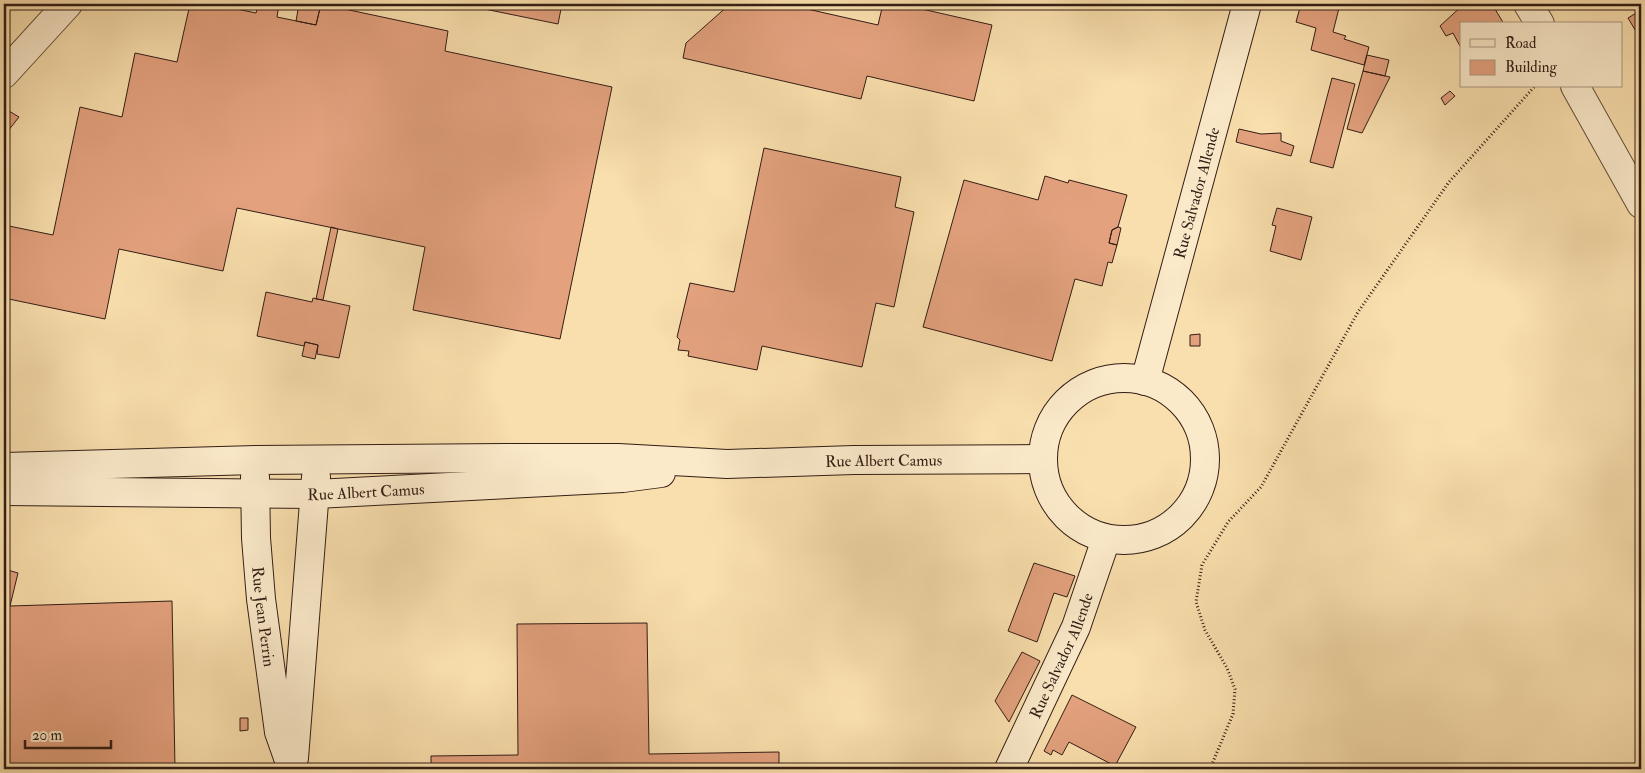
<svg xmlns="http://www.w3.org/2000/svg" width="1645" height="773" font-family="'IM FELL Double Pica',serif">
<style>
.building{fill:#e3a17e;stroke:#331d15}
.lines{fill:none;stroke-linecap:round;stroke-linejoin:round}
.street-casing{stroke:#644e3b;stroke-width:30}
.secondary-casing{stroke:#331d15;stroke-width:30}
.path{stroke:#331d15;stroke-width:3;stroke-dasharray:1 2.5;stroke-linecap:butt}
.street{stroke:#fbeaca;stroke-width:28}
.secondary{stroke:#fbeaca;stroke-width:28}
.labels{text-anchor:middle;stroke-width:5;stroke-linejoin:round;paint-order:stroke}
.street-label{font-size:16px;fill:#331d15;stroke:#fbeaca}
</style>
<rect width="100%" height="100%" fill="#f9dfad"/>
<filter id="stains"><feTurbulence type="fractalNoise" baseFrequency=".004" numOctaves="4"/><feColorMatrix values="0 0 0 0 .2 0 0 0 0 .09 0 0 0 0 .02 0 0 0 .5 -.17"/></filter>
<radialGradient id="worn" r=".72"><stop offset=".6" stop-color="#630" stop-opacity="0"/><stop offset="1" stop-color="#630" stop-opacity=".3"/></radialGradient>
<path class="building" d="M190,4H213L256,13L258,4H279L277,17L316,25L321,4L448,31L445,51L612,87L560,339L413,310L425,247L237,208L223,271L119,249L105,319L4,298V225L53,235L80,107L122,117L135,53L177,62Z
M299,4H321L316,25L296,21Z
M460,4H562L558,24Z
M730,4H785L878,25L883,4H900L992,25L974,101L867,76L861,99L683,58L686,43Z
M1301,4L1309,6V4H1340L1333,32L1346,36L1344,39L1369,47L1364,65L1311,50L1316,28L1296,22Z
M1464,4H1492L1504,24H1461V48L1453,33L1446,36L1440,26Z
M1641,10V40L1628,18Z
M1367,55L1389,60L1385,76L1363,71Z
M1363,71L1390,77L1362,133L1347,129Z
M1332,78L1355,84L1333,168L1310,162Z
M1450,91L1455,96L1445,105L1441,98Z
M9,111L19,117L4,136V118Z
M1239,129L1261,134L1281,133V141L1294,146L1291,156L1236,142Z
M764,148L901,177L895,207L914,212L894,307L876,303L862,367L762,346L757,370L688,356L689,351L678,350L680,340L677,337L690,283L734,292Z
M1045,176L1068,183L1069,180L1127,195L1118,227L1112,230L1109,243L1117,245L1112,263L1108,262L1102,286L1075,279L1052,361L923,327L964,180L1038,200Z
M1277,208L1312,217L1301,260L1270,251L1276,226L1272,225Z
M331,227L338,229L323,300L316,299Z
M1118,227L1121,228L1117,245L1109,243L1112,230Z
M266,292L312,302L313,298L350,306L339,358L317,354L318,345L305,342L304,346L257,336Z
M1200,334V346H1190V335Z
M305,342L318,345L315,359L302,356Z
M1034,563L1075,576L1067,597L1054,593L1037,642L1008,631Z
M4,569L18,573L10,606L172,601L175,769H4Z
M647,623L649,754L779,752V769H431V756L518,755L517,624Z
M1022,652L1040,661L1009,722L995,701Z
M1072,695L1136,727L1115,766L1069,742L1062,755L1053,750L1051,755L1044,751Z
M240,718H248V730L240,731Z"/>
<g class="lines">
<g class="street-casing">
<path id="street" d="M1528,4L1540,24
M4,74L68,4
M1575,86L1641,204"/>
</g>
<g class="secondary-casing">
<g id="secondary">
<circle cx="1124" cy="459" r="81"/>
<path id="s1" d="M1145,381L1247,4"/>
<path id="s2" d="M4,467L256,460L505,458H618L727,464L854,460L1042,459"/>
<path id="s3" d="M255,477L256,538L261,599L279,732L292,769"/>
<path id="s4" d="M4,491L316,494L623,478L661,473"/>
<path d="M294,758L316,477"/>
<path id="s5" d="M1009,769L1076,627L1106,539"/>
</g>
</g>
<path class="path" d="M1210,769L1233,714L1235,689L1227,668L1205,630L1196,602L1202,565L1228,522L1261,487L1358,312L1449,182L1535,86"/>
<use href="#street" class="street"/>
<use href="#secondary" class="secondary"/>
</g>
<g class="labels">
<g class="street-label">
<text dy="6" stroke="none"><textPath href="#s1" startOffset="195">Rue Salvador Allende</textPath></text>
<text dy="6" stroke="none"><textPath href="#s2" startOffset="880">Rue Albert Camus</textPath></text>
<text dy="6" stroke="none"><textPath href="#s4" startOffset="362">Rue Albert Camus</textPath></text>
<text dy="6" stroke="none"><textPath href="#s3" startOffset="140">Rue Jean Perrin</textPath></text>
<text dy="6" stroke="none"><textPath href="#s5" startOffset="125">Rue Salvador Allende</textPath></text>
</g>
</g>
<rect width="1645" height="773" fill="none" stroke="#f9dfad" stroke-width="20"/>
<rect x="5" y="5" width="1635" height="763" fill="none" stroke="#331d15" stroke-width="2.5"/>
<rect x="10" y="10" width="1625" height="753" fill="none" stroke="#331d15"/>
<rect x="1460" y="22" width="162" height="65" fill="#fbeaca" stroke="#ab9882"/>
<rect x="1470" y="39" width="25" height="8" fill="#fbeaca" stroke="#ab9882"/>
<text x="1505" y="48" font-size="15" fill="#331d15">Road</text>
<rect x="1470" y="60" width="25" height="15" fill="#e3a17e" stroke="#ab9882"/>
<text x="1505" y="72" font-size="15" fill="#331d15">Building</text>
<path d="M25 740v8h86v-8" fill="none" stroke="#331d15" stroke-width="2.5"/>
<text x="32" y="740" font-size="15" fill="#331d15" stroke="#fbeaca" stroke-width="4" paint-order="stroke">20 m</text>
<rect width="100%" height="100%" filter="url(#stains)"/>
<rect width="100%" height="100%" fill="url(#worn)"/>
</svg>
